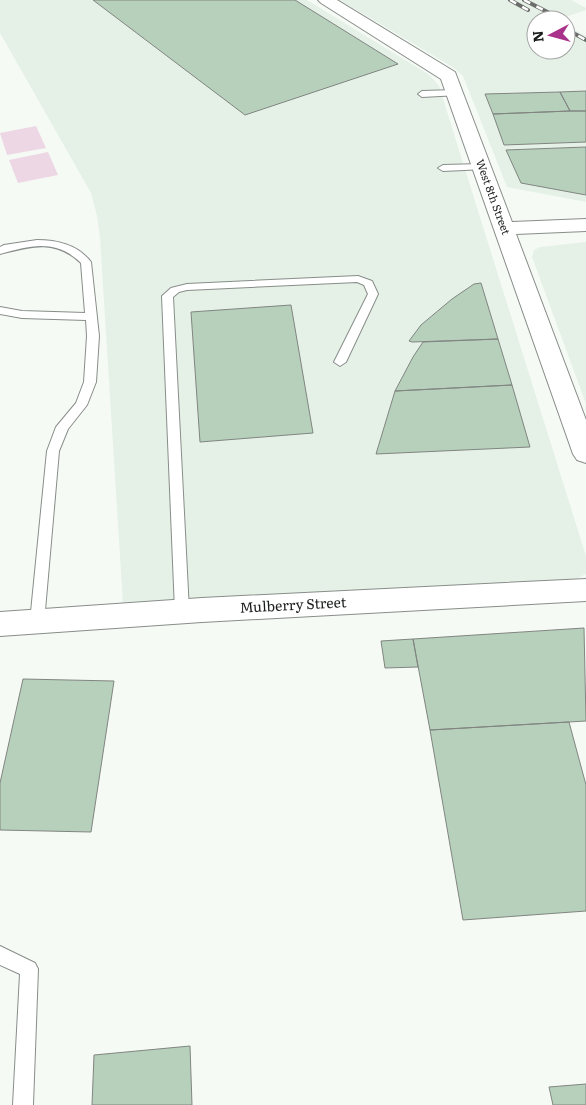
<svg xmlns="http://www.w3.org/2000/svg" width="586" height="1105" font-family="Literata,serif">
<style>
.built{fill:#e5f1e7}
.green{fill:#eed7e5}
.building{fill:#b6d0bb;stroke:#818581}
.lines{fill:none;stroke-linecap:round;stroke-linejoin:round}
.service-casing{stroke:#888d89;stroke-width:2}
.minor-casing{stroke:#888d89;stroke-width:2}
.service{fill:#fff;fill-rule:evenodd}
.minor{fill:#fff;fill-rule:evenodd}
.rail-casing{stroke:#6a6d6a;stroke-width:4}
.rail{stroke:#fff;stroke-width:2.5;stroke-dasharray:7;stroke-linecap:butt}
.labels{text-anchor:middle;stroke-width:4.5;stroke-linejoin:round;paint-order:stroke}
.far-street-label{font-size:11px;fill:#1b1d1c;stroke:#fff}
.street-label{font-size:14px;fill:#1b1d1c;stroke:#fff}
</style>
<rect width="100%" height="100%" fill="#f5faf5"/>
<path class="built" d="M0,0H307L428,74L434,80L439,86L586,556V574L576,579L123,604L100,238L97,216L91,193L0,33Z
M340,0H571L586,8V10L557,20H536V50H566V25L586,36V202L507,187L463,76L454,68Z
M586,242V404L532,257L534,250L540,247Z"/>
<path class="green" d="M36,126L46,148L7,155L0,133Z
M48,152L58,175L18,183L9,160Z"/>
<path class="building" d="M93,0H295L398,64L245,115Z
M586,91V111H570L560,92Z
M560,92L570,111L493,114L485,94Z
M570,111H586V142L504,145L493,114Z
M586,147V195L521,183L506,150Z
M481,283L498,339L412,342L409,341L421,325L452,299L474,284Z
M291,305L313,433L200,442L191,312Z
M498,339L512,385L395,391L413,357L423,342Z
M512,385L530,447L376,454L395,391Z
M584,628L586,721L430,730L413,639Z
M413,639L418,667L385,668L381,641Z
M23,679L114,681L91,832L0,830V783Z
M569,722L586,785V911L463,920L430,730Z
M190,1046L192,1105H92L94,1055Z
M586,1084V1105H553L549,1087Z"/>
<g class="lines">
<g class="service-casing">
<path id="service" d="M456,90L459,91V95L422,97L418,94L422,91Z
M482,164L487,167L485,169L443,171L438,168L443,165Z
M37,240C58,240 78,245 91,262L99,336L96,382L87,405L68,429L59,451L44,622L42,626L37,628L32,626L30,622L47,451L56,427L76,403L84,382L87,336L86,320L22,318L0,314V307L22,311L85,313L81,263C55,238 30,246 0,254V247L4,245Z
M358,276L372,281L378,294L346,362L340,366L334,362L368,294L364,285L357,282L187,290L179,292L173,297L189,611L187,615L182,617L177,615L175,611L162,296L171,288L187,284Z
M0,946L35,963L38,969L33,1105H13L20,974L0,965Z"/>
</g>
<g class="minor-casing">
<path id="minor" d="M318,0H337L455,72L512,222L586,219V231L516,234L586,420V463L577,460L573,454L441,79L321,3Z
M586,579V601L202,622L0,636V612L202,598Z"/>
</g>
<use href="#service" class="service"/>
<use href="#minor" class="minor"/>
<g class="rail-casing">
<path id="rail" d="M510,0L528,10
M524,0L563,20
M566,29L586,40"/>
</g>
<use href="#rail" class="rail"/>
</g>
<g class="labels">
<g class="far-street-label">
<text transform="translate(493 197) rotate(70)" y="4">West 8th Street</text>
</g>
<g class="street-label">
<text transform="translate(293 605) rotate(-3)" y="5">Mulberry Street</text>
</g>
</g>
<g transform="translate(551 35) rotate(264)"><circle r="24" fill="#ffffff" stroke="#a4a5a4"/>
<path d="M0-4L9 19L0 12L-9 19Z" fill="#a9338a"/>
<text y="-8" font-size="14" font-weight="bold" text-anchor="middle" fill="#1b1d1c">N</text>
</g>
</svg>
